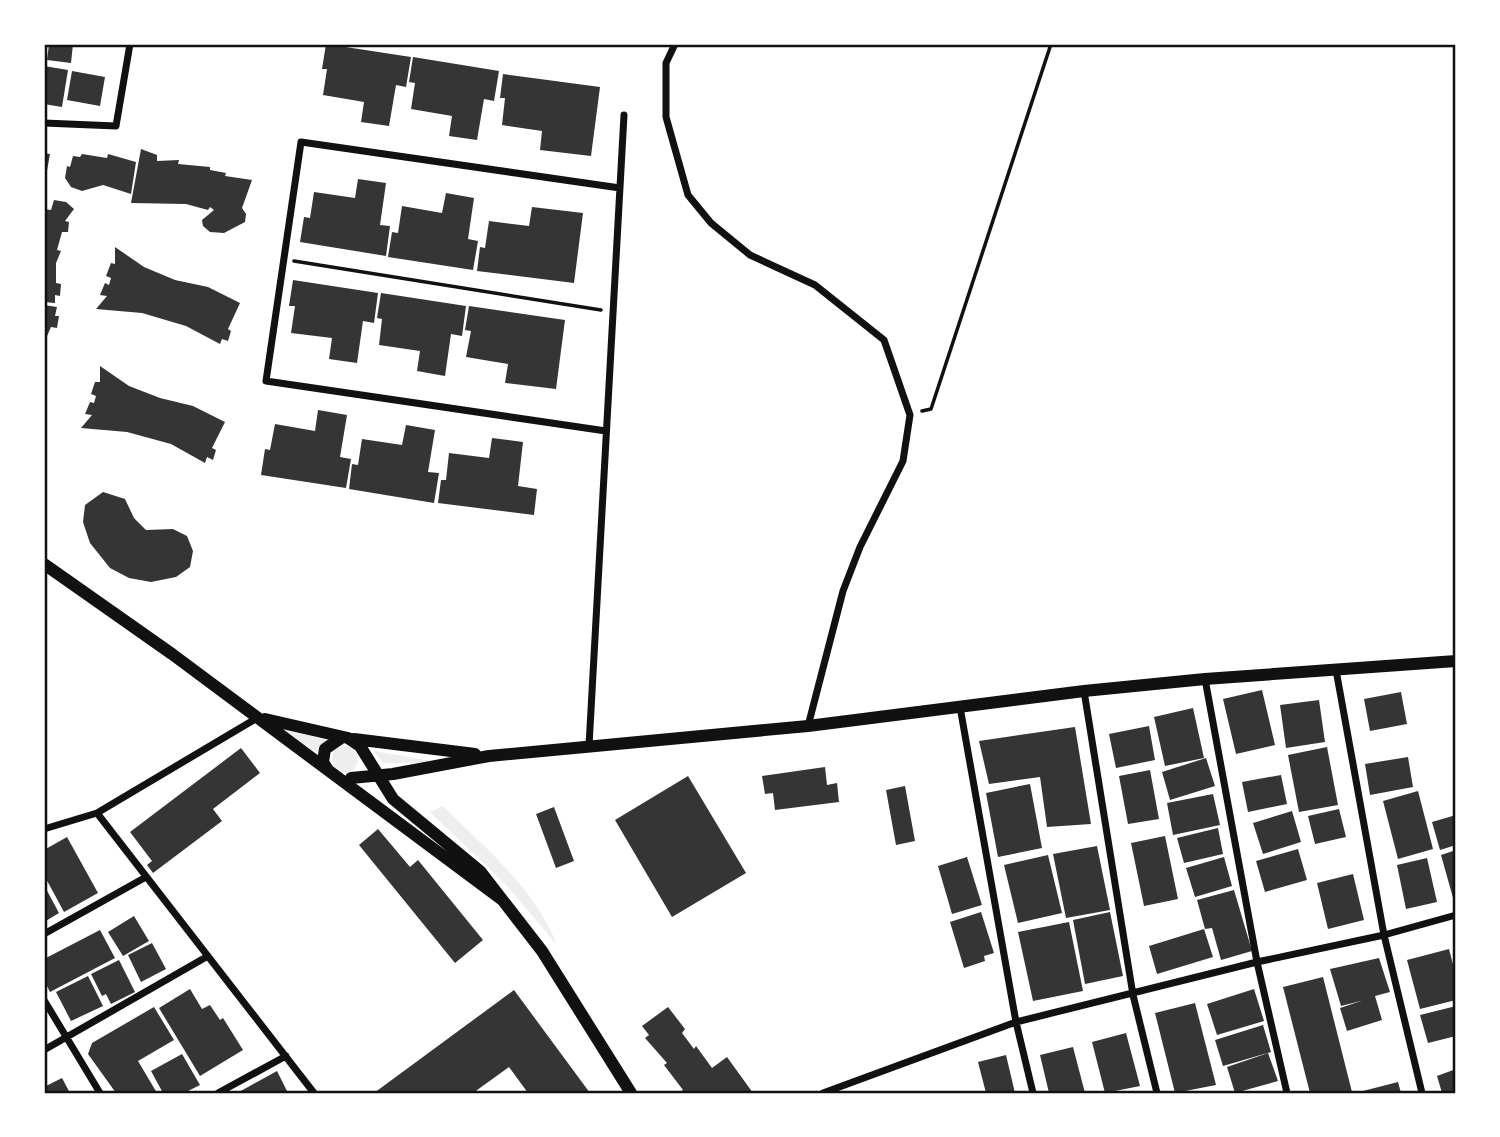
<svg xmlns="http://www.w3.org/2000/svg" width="1500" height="1137" font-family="Raleway,sans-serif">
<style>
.green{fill:#eee}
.building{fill:#353535}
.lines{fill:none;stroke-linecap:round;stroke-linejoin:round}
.path{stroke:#111;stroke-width:3.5}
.minor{stroke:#111;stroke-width:7}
.secondary{stroke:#111;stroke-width:12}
.neatline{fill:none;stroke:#111;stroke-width:2.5}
</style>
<rect width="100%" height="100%" fill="#fff"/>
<path class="green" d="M282,729L328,740L319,754Z
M332 759a13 13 0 1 1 26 0a13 13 0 1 1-26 0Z
M374,751L443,763H383Z
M443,806C485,848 536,889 557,945L508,887L430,812Z"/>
<path class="building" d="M49,44H73L71,63L47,60Z
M326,44L411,57L406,87L396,85L389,126L361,122L364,102L323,95L327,69H322Z
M413,57L499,71L494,101L484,99L477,140L449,136L452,116L411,109L415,83L409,82Z
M44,66L68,70L62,107L44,104Z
M72,71L105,77L100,106L67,100Z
M503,74L600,87L591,156L540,150L542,131L502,125L505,98H500Z
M141,149L157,155V161L179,160L178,164L210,167V170L226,173L225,176L252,180L242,208L246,214L245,222L224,233L210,232L203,226L202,220L214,210L210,207L208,210L186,204L131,203Z
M44,153L50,154L45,182H44Z
M82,154L107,158L108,154L136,162L131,194L103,185L82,191L71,187L65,178L67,166L70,167L73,156L80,157Z
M358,179L386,183L380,225L390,226L386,256L300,242L304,217L310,218L314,192L355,198Z
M446,193L474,198L468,239L478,241L473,270L388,257L392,232L398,233L402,206L442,213Z
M54,200L66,202L74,209L65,221L69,222L68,232H62L57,250L61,251L56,263V283L61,284L60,296L55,295V303L44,302V209L51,210Z
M532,207L583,213L574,283L477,271L480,247L485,248L489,221L529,226Z
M115,247L144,267L175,280L208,287L240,303L228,329L231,331L228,341L222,339L220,344L186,326L142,313L96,309L107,296L100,295L105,283L109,285L111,278L106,276L111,263L115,264Z
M293,280L378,293L374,323L363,321L357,363L329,359L332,338L291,333L295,306H289Z
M381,293L466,306L462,336L451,334L445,376L417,371L420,351L379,345L382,319L377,318Z
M44,305L57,307L55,316H59L57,328L51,327L44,343Z
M469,306L565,320L556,389L505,383L508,364L466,357L471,331L465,330Z
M100,366L129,386L160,398L193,406L225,422L212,448L216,450L213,460L207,457L205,463L171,444L127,432L81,428L92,415L85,414L90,402L94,403L96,396L91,394L95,382H100Z
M318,410L347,415L340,457L351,459L346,488L261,475L265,449L270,450L275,424L315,431Z
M406,425L435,430L428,472L439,473L434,503L349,489L352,464L358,465L362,439L402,445Z
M492,438L523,442L518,486L537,489L534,515L438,503L441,480H446L449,453L489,458Z
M103,492L125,499L134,518L146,530L173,529L187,536L193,551L190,567L176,577L151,582L129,578L110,568L90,543L83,522L85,505Z
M1262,690L1275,745L1236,754L1223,699Z
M1401,692L1407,724L1370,731L1364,699Z
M1319,700L1325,742L1286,748L1280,705Z
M1193,708L1204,758L1165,766L1154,717Z
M1149,726L1155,760L1116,768L1109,734Z
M1075,727L1091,824L1047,827L1040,777L989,784L979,741Z
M1327,747L1338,805L1299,812L1288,755Z
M241,748L260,773L213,809L222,821L153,873L147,865L152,861L130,832Z
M1408,757L1413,787L1370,795L1365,764Z
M1206,758L1215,786L1170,800L1162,772Z
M825,767L827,785L837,783L839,802L775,810L773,793L765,794L762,776Z
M1150,770L1159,819L1128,824L1119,776Z
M1281,775L1287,804L1248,812L1242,782Z
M688,776L746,873L672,917L615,820Z
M1030,784L1042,848L998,857L986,793Z
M905,786L915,841L896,845L886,790Z
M1418,791L1433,849L1398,859L1383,801Z
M1213,794L1220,825L1173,835L1167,803Z
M554,807L574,861L556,868L536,814Z
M1339,809L1346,837L1315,844L1308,816Z
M1292,811L1301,842L1263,854L1253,823Z
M1456,815V845L1440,850L1432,822Z
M1218,828L1223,854L1184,863L1177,838Z
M378,829L410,867L418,860L483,940L455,963L359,845Z
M1165,836L1178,899L1144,906L1131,843Z
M67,837L98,893L64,912L44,875V850Z
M1097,846L1110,910L1066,918L1053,854Z
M1298,849L1307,880L1265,892L1256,861Z
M1456,850V905H1455L1441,855Z
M1048,855L1062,913L1018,923L1004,865Z
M967,857L982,905L952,914L938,866Z
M1224,857L1232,886L1195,897L1186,868Z
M1427,858L1437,902L1406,909L1397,865Z
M1353,874L1364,920L1328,929L1317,883Z
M44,885L59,913L44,922Z
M1234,890L1252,951L1221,960L1212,928L1205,929L1197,900Z
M981,912L994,953L984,956L985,961L964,968L950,922Z
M1110,912L1123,976L1085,984L1073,920Z
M134,916L149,941L123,956L108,932Z
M1069,922L1083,991L1033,1001L1018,932Z
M1204,929L1213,957L1157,974L1149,946Z
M100,930L115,958L50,992L44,980V959Z
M152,943L166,969L141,982L128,955Z
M1449,949L1456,976V1000L1420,1009L1407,960Z
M1379,958L1390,992L1375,996L1382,1020L1347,1031L1340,1008L1361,1001L1341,1006L1330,969Z
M119,960L135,992L111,1004L106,994L102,996L91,974Z
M88,976L103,1006L71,1021L56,992Z
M1323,977L1352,1092L1347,1093H1310L1283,987Z
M190,989L202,1009L210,1005L220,1020L223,1018L243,1050L200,1076L159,1008Z
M1254,989L1264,1021L1217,1035L1207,1004Z
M514,990L590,1093H528L509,1067L473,1093H374Z
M1195,1003L1216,1085L1175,1093L1155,1013Z
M1456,1006V1036L1428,1043L1420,1015Z
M154,1007L174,1040L138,1061L157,1093H116L88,1054L92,1043Z
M668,1007L685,1029L682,1033L694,1049L696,1046L712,1068L727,1057L753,1093H678L683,1090L664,1065L667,1063L645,1038L649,1035L642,1026Z
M1263,1025L1271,1052L1223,1066L1215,1040Z
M1126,1033L1140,1086L1105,1093L1092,1042Z
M1073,1047L1085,1093H1049L1040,1055Z
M1268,1053L1278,1081L1235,1093L1227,1067Z
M182,1054L200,1085L184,1093H163L151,1071Z
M1006,1055L1015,1093H986L978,1062Z
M1456,1069V1093H1442L1437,1076Z
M277,1071L288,1093H237L248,1087Z
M62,1078L70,1093H44V1087Z
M1398,1082L1401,1093H1359V1092Z"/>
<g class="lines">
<path class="path" d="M294,261L601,310
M922,411L931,409L1051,44"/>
<path class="minor" d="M675,44L666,63V117L688,195L711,223L750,255L815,285L884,340L910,415L903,461L860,547L843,591L808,726
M44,123L116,126L130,44
M606,431L266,381L301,142L620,188
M1336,670L1384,935L1422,1093
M1205,679L1257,962L1287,1093
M1084,691L1133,995L1157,1093
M960,707L1016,1022L1033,1093
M589,746L624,115
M97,813L314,1093
M44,829L97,813L257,718
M44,934L146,877
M44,1000L100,1093
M44,1050L208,956
M218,1093L286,1056
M823,1093L1016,1022L1257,962L1384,935L1456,915"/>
<path class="secondary" d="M44,564L172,654L501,899
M265,719L348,738L360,746L393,799L480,871L542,951L631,1093
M354,739L475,754
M328,770L323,762L325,749L341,738
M351,778L393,774L489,756L808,726L1084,691L1205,679L1456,661"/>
</g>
<rect width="1500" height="1137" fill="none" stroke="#ffffff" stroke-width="91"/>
<rect x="46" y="46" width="1408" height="1046" class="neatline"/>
</svg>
